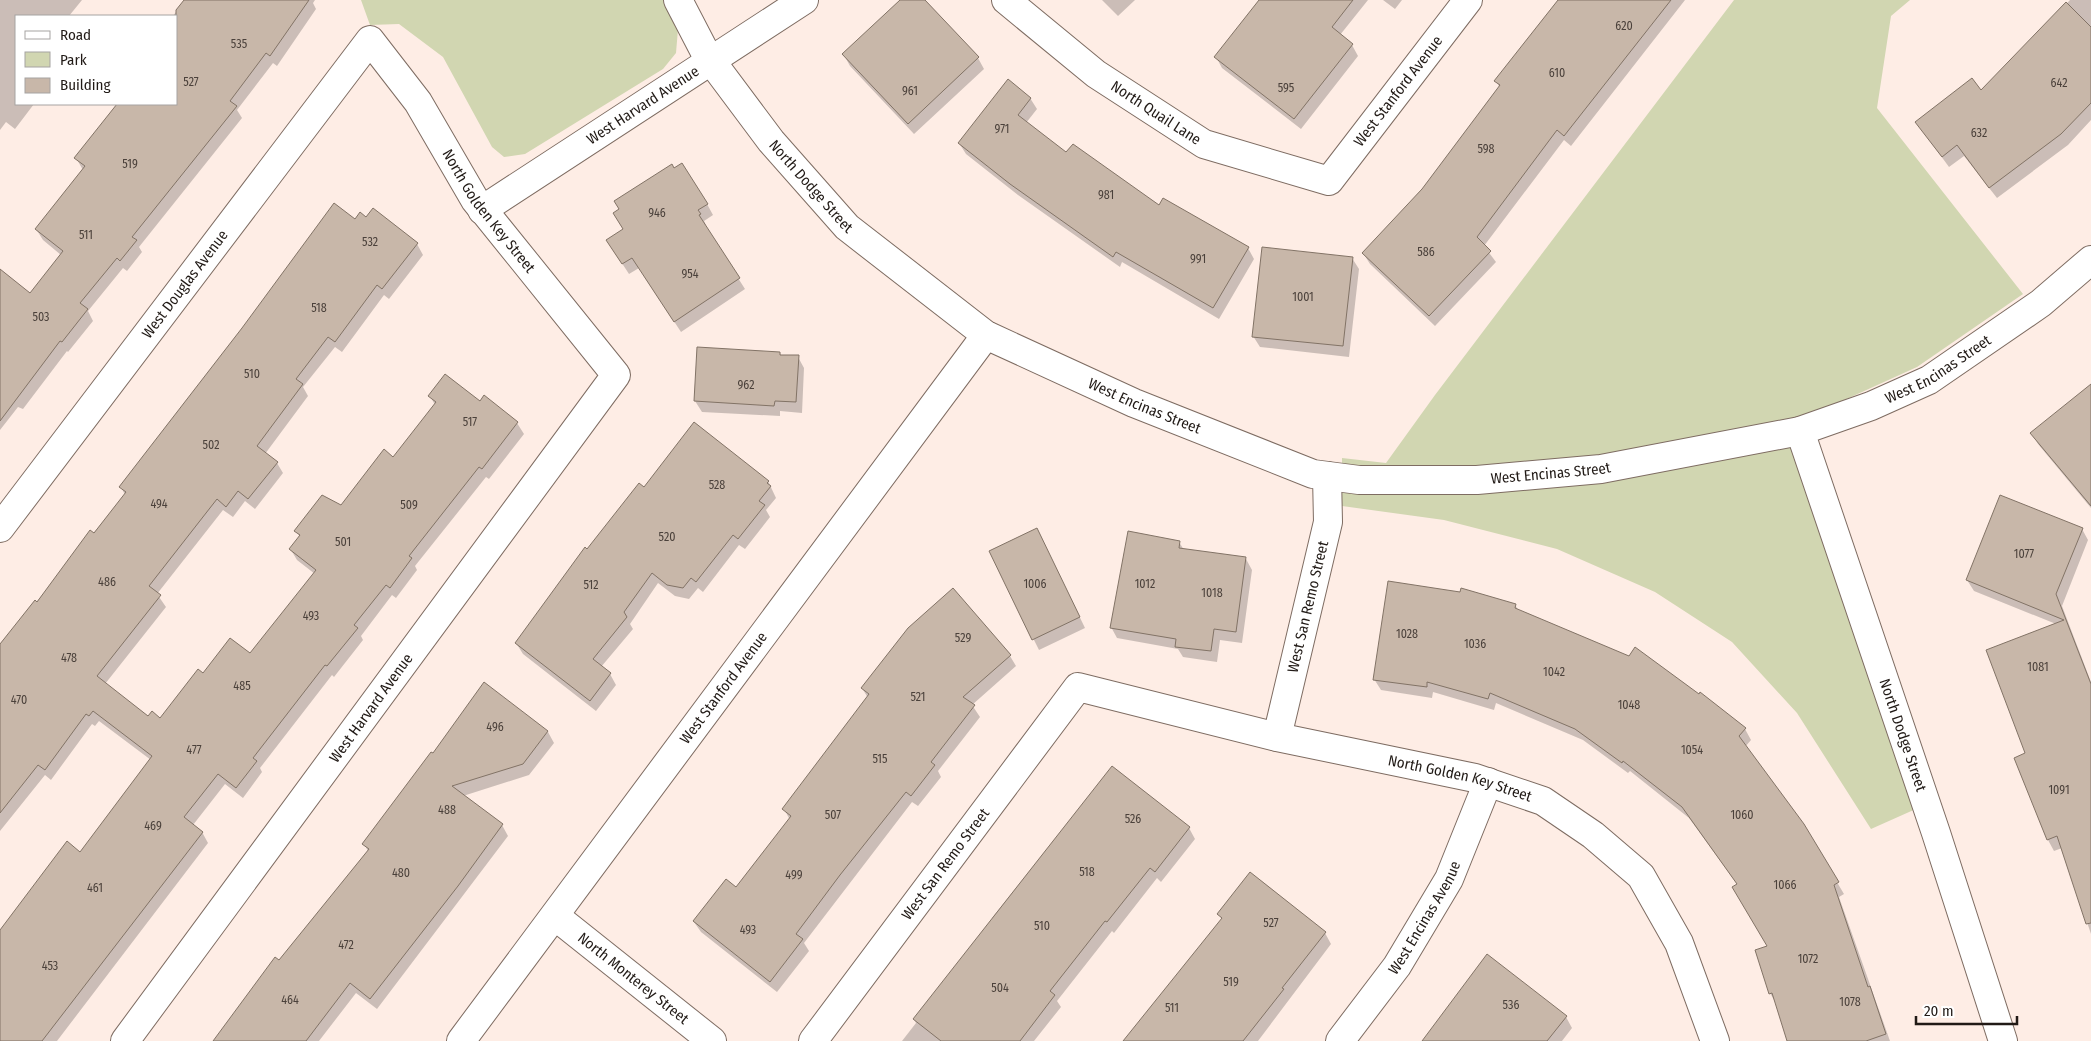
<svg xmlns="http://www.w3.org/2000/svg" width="2091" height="1041" font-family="'Fira Sans Condensed',sans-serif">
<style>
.green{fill:#d1d6b1}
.shadow{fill:#0003}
.building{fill:#c8b7a9;stroke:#827366}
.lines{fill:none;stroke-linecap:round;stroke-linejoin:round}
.minor-casing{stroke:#7e6c62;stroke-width:30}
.minor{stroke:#fff;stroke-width:28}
.labels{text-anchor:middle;stroke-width:4;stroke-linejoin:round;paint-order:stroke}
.number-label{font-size:12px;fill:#4b413b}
.street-label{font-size:15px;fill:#211a16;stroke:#fff}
</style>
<rect width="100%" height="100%" fill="#feede5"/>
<path class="green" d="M361,0H663L678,29L676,53L663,69L525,154L504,157L492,147L443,57L399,24L370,25Z
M1734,0H1910L1891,16L1877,108L2023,294L1917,367L1807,417L1936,800L1871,829L1797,713L1732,642L1655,592L1557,549L1444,520L1342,506V458L1386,463L1435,395Z"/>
<path class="shadow" d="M0,0H82L69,16H16V104H34L15,129L6,122L0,130Z
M185,0H315L313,3L316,9L277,66L273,63L237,110L242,118L139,247L142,252L127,271L123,268L88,311L93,321L68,352L67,351L23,409L18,407L0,430V270L30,295L61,255L43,240L36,229L83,170L76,158L119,104H176V16H173Z
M902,0H923L978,58L984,69L914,134L850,66L844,55Z
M1102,0H1135L1118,16Z
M1260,0H1368L1340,35L1352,45L1358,56L1301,129L1222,68L1216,57Z
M1383,0H1402L1395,9Z
M1559,0H1685L1571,146L1564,140L1484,246L1496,262L1435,326L1370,264L1363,253L1423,189L1500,88L1496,81Z
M2070,0H2091V120L2068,145L1997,198L1964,156L1949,167L1916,122L1981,92Z
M1030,98L1037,109L1026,123L1067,154L1159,207L1248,248L1254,259L1219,319L1122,262L1120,267L1018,195L966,154L959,143Z
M707,204L713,215L704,221L706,225L705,226L745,289L681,332L639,268L629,274L614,251Z
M367,219L417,244L423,255L389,299L384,295L342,352L335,347L303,387L308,396L265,454L277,463L283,473L255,509L245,501L233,517L223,510L157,594L166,607L105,684L148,718L160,719L203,675L250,655L315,574L297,560L291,550L300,537L296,531L341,506L394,459L435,405L430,396L480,403L484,397L517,423L524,434L489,479L486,477L415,566L417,570L396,598L392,595L361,636L363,640L334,677L332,675L260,768L262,772L243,798L225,784L193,825L202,832L208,843L57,1041H0V931L81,853L151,760L99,721L95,726L92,724L51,780L45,775L0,831V646L125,495L121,487L355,220Z
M1352,258L1359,269L1349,357L1260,347L1253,336Z
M780,353L781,356L798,357L804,368L802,413L780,411V416L702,412L695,401Z
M2091,385V508L2038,444L2032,433Z
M768,481L776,498L766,510L770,517L745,549L739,545L703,592L698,588L689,599L675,596L658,583L630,624L633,629L601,667L610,674L616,685L596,711L523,654L516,643L588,550L645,488Z
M1037,529L1085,628L1039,650L990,552Z
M2082,529L2088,540L2062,606L2091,682V934L2062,848L2054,851L2048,840L2015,758L2027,754L2056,624L1974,591L1967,580Z
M1179,542L1184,550L1246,559L1252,570L1242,643L1220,640L1217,662L1183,657L1178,649L1117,638L1111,627Z
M1515,605L1519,611L1745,729L1751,740L1745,747L1803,825L1844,894L1839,897L1890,1041H1789L1777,1005L1770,993L1769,947L1738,885L1689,818L1630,771L1628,773L1583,740L1496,703L1494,710L1433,692L1432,698L1381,690L1374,679Z
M1010,656L1016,666L972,705L980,717L938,771L941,777L918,806L912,802L804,943L809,951L777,992L701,932L694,922L736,889L790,820L784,809L868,698L862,688Z
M548,732L554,743L529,775L463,796L502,825L508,836L377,1009L356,993L319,1041H214L368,851L364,844L432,753Z
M1112,768L1189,828L1195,839L1161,882L1157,878L1114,933L1112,931L1057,1001L1061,1007L1034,1041H902L916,1023L914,1019L993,920L992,918Z
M1219,914L1325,933L1331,944L1258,1041H1124L1222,920Z
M1487,956L1566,1017L1572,1028L1562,1041H1423Z"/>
<path class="building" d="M184,0H309L270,56L266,53L230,101L237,106L132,237L137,240L120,261L117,258L80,303L88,309L62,342L60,341L0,421V269L30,293L63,251L35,229L85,166L74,158L117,104H176V10Z
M900,0H925L979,57L908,124L842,54Z
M1259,0H1353L1332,27L1353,44L1294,119L1214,57Z
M1558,0H1671L1564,136L1557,130L1477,237L1491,251L1429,316L1362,253L1422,189L1500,85L1494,81Z
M2066,2L2091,27V103L2061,134L1989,188L1957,145L1942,157L1915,122L1972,78L1981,90Z
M1008,79L1031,98L1018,115L1066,152L1073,144L1159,205L1163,198L1249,247L1213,308L1116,252L1113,257L1010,184L958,143Z
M682,163L708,204L698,210L701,214L699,215L740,278L674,322L632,258L622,264L606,240L623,229L613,213L619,209L614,201L672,164L674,168Z
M334,203L355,219L360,212L366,217L373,208L418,243L382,289L377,285L335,342L328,337L296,379L303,384L257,446L278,462L248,499L238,491L226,507L217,499L149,586L161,595L97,676L148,716L152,711L160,718L198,669L203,673L230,638L250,653L316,570L289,549L300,535L294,531L322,495L341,505L384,449L393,457L436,402L428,396L445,374L480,401L484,395L518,422L482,469L479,467L409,556L412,558L390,588L386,585L354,625L358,628L327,666L325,665L253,758L257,761L236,788L218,774L184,817L203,832L42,1041H0V930L67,841L80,852L152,756L93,711L89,716L86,714L45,770L38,765L0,813V644L35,600L37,602L90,530L94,533L126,492L119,487L242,328Z
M1262,247L1353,257L1343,346L1252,337Z
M697,347L780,352V355H799L796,402L775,401L774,406L694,401Z
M2091,384V506L2030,433Z
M694,422L769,481L767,483L771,486L759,501L765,505L738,539L733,535L696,582L691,578L683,588L667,585L652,573L624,612L627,617L593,659L611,673L590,701L515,643L585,547L587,549L639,483L644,487Z
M2000,495L2083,528L2056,594L2091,684V923L2086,924L2057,836L2047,840L2014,758L2025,753L1986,650L2064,620L1966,580Z
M1037,528L1080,617L1032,640L989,551Z
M1128,531L1180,541L1179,548L1246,557L1236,632L1214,629L1211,651L1175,647L1176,639L1110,628Z
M1388,581L1460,592L1461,588L1516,604L1515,608L1629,656L1635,647L1699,694L1700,692L1746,728L1739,736L1804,824L1839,882L1834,885L1868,987L1870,986L1886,1034L1866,1041H1787L1772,993L1769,994L1755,950L1767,946L1732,887L1737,884L1682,807L1623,761L1622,763L1575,729L1490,693L1488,699L1427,682V687L1373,680Z
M953,588L1011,655L963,697L975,705L931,762L935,765L911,796L906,792L840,875L796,934L803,939L770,982L693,921L726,879L736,887L791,816L782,809L869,694L861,688L908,628Z
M484,682L548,731L523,764L452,786L503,824L458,886L370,999L350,983L306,1041H213L275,957L279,960L369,849L362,844L431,752L433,753Z
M1112,766L1190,827L1155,872L1150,868L1107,922L1105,921L1050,991L1055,995L1020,1041H941L913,1019Z
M1250,872L1326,932L1282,988L1284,989L1243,1041H1123L1222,918L1217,914Z
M1487,954L1567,1016L1547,1041H1422Z"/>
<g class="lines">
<g class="minor-casing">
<g id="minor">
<path id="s1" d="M678,0L706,54L771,141L847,227L986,335L1134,403L1313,474L1359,480H1477L1601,469L1800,431L1871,406L1929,380L2041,303L2091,260"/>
<path id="s2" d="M1006,0L1096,74L1204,144L1329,181L1468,0"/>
<path id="s3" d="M482,210L804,0"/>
<path id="s4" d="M1800,431L1936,833L2003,1041"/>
<path id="s5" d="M0,528L370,40L418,102L475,200L616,375L125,1041"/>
<path id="s6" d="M1277,737L1328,522L1327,476"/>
<path id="s7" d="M555,916L712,1041"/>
<path id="s8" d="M461,1041L986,335"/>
<path id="s9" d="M813,1041L1078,687L1277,737L1475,778L1543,801L1593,835L1641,876L1679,943L1715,1041"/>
<path id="s10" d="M1340,1041L1397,966L1449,879L1488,782"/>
</g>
</g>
<use href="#minor" class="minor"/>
</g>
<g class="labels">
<g class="number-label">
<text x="1624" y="30">620</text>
<text x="239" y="48">535</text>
<text x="1557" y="77">610</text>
<text x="191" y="86">527</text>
<text x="2059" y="87">642</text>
<text x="1286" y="92">595</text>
<text x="910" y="95">961</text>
<text x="1002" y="133">971</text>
<text x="1979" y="137">632</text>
<text x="1486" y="153">598</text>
<text x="130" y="168">519</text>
<text x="1106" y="199">981</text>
<text x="657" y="217">946</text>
<text x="86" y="239">511</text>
<text x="370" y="246">532</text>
<text x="1426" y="256">586</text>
<text x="1198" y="263">991</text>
<text x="690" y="278">954</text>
<text x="1303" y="301">1001</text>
<text x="319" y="312">518</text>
<text x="41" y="321">503</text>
<text x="252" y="378">510</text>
<text x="746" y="389">962</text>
<text x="470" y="426">517</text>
<text x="211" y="449">502</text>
<text x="717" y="489">528</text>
<text x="159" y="508">494</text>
<text x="409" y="509">509</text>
<text x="667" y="541">520</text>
<text x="343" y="546">501</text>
<text x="2024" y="558">1077</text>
<text x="107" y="586">486</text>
<text x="1035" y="588">1006</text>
<text x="1145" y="588">1012</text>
<text x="591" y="589">512</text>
<text x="1212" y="597">1018</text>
<text x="311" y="620">493</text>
<text x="1407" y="638">1028</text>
<text x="963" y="642">529</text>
<text x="1475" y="648">1036</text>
<text x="69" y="662">478</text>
<text x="2038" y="671">1081</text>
<text x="1554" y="676">1042</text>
<text x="242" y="690">485</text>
<text x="918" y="701">521</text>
<text x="19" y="704">470</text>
<text x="1629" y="709">1048</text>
<text x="495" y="731">496</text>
<text x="194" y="754">477</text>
<text x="1692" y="754">1054</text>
<text x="880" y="763">515</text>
<text x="2059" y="794">1091</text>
<text x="447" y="814">488</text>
<text x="833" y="819">507</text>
<text x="1742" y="819">1060</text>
<text x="1133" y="823">526</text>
<text x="153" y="830">469</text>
<text x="1087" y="876">518</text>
<text x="401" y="877">480</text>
<text x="794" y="879">499</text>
<text x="1785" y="889">1066</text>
<text x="95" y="892">461</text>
<text x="1271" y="927">527</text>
<text x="1042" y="930">510</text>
<text x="748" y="934">493</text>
<text x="346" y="949">472</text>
<text x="1808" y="963">1072</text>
<text x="50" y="970">453</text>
<text x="1231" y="986">519</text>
<text x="1000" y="992">504</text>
<text x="290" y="1004">464</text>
<text x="1850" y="1006">1078</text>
<text x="1511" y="1009">536</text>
<text x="1172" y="1012">511</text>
</g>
<g class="street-label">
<text dy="5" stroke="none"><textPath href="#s2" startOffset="489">West Stanford Avenue</textPath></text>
<text dy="5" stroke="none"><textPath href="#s3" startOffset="192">West Harvard Avenue</textPath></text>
<text dy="5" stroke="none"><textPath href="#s2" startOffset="188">North Quail Lane</textPath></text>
<text dy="5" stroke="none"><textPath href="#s1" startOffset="230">North Dodge Street</textPath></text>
<text dy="5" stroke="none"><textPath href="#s5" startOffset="821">North Golden Key Street</textPath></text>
<text dy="5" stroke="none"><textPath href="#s5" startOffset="306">West Douglas Avenue</textPath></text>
<text dy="5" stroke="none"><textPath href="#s1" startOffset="1459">West Encinas Street</textPath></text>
<text dy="5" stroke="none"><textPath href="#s1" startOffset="634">West Encinas Street</textPath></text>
<text dy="5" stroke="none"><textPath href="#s1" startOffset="1054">West Encinas Street</textPath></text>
<text dy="5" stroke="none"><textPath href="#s6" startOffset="134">West San Remo Street</textPath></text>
<text dy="5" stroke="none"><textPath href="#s8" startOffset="440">West Stanford Avenue</textPath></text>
<text transform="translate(371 708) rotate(-54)" y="5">West Harvard Avenue</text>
<text dy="5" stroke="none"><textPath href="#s4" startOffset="321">North Dodge Street</textPath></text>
<text dy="5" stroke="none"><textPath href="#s9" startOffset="835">North Golden Key Street</textPath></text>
<text dy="5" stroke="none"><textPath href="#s9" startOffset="221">West San Remo Street</textPath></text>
<text dy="5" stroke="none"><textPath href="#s10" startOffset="150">West Encinas Avenue</textPath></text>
<text dy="5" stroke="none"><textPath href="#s7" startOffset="100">North Monterey Street</textPath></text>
</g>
</g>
<rect x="15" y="15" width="162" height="90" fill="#ffffff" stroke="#a6a3a2"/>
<rect x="25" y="31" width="25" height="8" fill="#ffffff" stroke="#a6a3a2"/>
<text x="60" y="40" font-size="15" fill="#211a16">Road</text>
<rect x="25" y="52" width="25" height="15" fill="#d1d6b1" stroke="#a6a3a2"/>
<text x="60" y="65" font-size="15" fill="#211a16">Park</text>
<rect x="25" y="78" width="25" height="15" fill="#c8b7a9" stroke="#a6a3a2"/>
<text x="60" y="90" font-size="15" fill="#211a16">Building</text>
<path d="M1916 1016v8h101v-8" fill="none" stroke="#211a16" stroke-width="2.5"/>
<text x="1924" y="1016" font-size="15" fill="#211a16" stroke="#ffffff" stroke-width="4" paint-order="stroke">20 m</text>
</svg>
